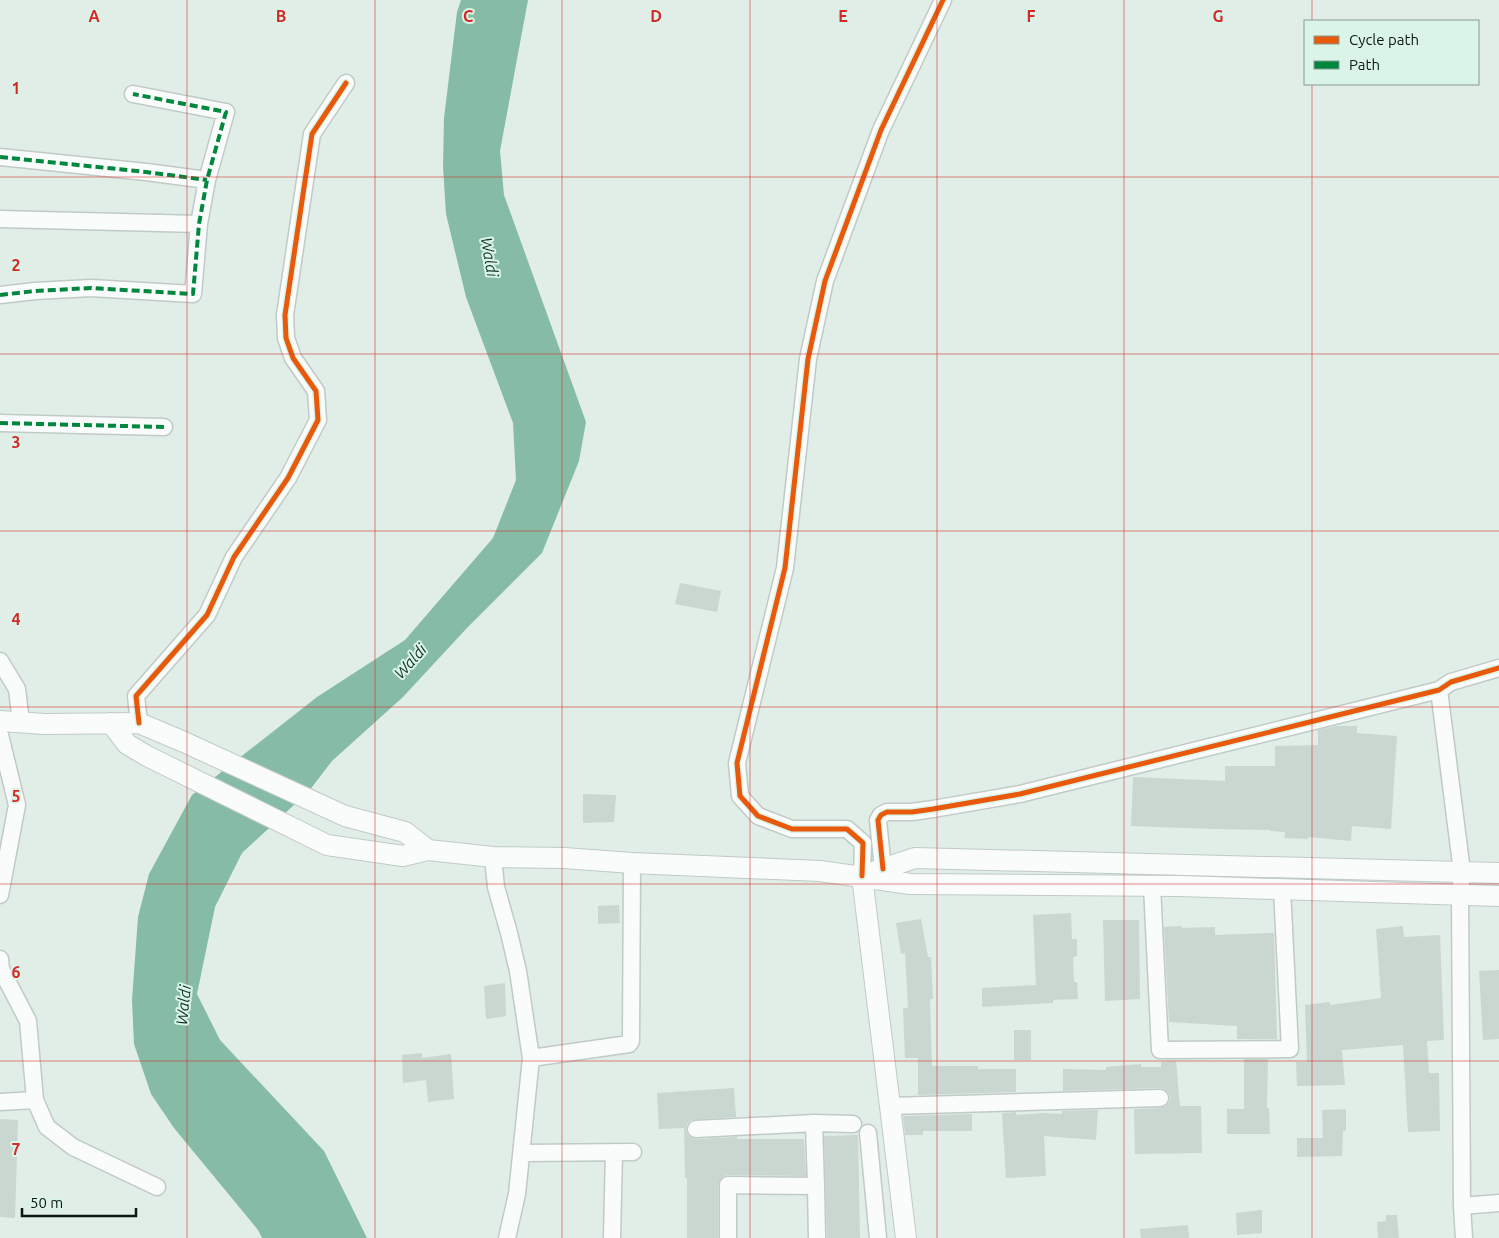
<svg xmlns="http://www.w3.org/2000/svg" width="1499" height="1238" font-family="Ubuntu,sans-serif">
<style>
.water{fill:#86bca6}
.building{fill:#cad6d0}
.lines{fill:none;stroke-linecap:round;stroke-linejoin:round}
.minor-casing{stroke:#c0cac6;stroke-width:19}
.major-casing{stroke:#c0cac6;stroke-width:22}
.minor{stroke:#fafcfb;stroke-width:16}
.major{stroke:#fafcfb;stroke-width:20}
.quiet{stroke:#00873e;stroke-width:4;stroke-dasharray:8 4;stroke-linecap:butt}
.cycleway-casing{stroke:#daf4e8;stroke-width:8}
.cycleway{stroke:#e8590c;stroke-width:5}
.grid{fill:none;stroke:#d62828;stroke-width:1;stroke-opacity:0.55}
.labels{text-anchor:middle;stroke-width:4;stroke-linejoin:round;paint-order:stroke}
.water-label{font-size:16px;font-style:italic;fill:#113226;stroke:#daf4e8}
.grid-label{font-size:16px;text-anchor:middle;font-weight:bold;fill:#d62828;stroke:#daf4e8;stroke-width:4;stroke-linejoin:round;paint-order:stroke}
</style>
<rect width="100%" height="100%" fill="#e0eee7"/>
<path class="water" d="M461,0H528L500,151L504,195L586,422L579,461L542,553L466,629L403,697L332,761L309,791L242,853L215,907L197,994L220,1040L324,1151L367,1238H262L258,1230L174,1128L151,1094L134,1044L132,1000L138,917L149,874L192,795L317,697L405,640L493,538L516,480L513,423L466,297L446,214L443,166L444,118L457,12Z"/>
<path class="building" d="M680,583L721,591L717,612L675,604Z
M1337,726H1357V733L1397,736L1391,829L1352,826L1351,841L1308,837V839L1284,838L1285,832L1270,831V830L1213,829L1131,826L1133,777L1225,781V766H1275V746L1318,745V730Z
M583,794L616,795L614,822L583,823Z
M619,905L620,923L598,924V906Z
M1071,913L1072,939H1077V956L1073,957L1074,982H1077L1078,999L1053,1000V1003L982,1007V988L1036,985L1033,915Z
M921,919L928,957H931L933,999H930L932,1066H978V1069H1016V1092L918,1095V1058H905L903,1008H908L905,953L901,954L896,923Z
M1103,920H1139L1140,999L1105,1001Z
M1182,926V928L1215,927V935L1274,933L1277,1039H1237V1026L1169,1022L1164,927Z
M1403,926L1404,937L1440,935L1444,1040L1427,1041L1429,1073H1439L1440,1131L1408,1132L1403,1045L1342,1050L1345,1085L1297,1086L1296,1062H1307L1305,1005L1330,1002V1005L1381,998L1376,929Z
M1499,970V1039L1483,1040L1479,971Z
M505,983L506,1016L486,1019L484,986Z
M1014,1030H1031V1060H1014Z
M422,1053V1058L451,1054L454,1099L428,1102L426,1080L403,1083L402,1055Z
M1244,1059H1268L1267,1108H1269L1270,1134H1227V1109H1244Z
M1176,1061L1180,1106H1201L1202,1153L1135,1154L1134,1109L1160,1108L1166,1106L1169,1102L1170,1097L1168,1092L1164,1089L1160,1088L1063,1091V1069L1106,1070V1067L1141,1064V1067H1161V1062Z
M734,1088L736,1117L691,1120L687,1124L686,1129L688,1135L692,1138L697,1139L737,1137V1139H804L806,1176L728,1175L724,1176L720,1180L718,1185V1238H687V1178H685L684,1128L659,1129L657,1093Z
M1346,1109V1131H1343L1342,1156L1297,1157V1138H1323L1322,1110Z
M1098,1110L1096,1140L1044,1136L1046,1176L1006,1178L1002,1113L1016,1112V1115L1044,1113L1062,1114V1111Z
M972,1114V1131H923V1135H905L903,1116Z
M0,1119L18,1120L15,1218L0,1217Z
M858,1135L860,1238H827L824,1136Z
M1262,1210V1233L1237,1235L1236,1213Z
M1386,1215H1397L1399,1238H1378L1377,1222L1386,1221Z
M1188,1225L1189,1238H1141L1140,1229Z"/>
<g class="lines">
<g class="minor-casing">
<path id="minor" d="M0,157L146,172L207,180
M0,219L199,224
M0,295L35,291L91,288L193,294L199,224L207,180L226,112L133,94
M0,423L164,427
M0,661L17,689L21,722
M1439,690L1462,872L1460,895L1462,1206L1499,1203
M139,723L136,696L207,615L234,557L288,478L318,420L316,391L293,358L286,338L285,315L312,134L346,83
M0,735L17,805L0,895
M493,857L496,887L509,933L518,971L531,1058L517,1194L507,1238
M883,869L878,820L881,815L887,812H912L933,809L1020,794L1439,690L1451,682L1499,668
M862,876L863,843L847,829H792L758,816L740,796L737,763L785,568L808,359L825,281L881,130L943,0
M1152,886L1160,1050L1290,1049L1282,889
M0,959L1,969L28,1021L35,1100L0,1102
M531,1058L629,1044L631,1041L632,863
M35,1100L47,1127L73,1147L157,1187
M890,1106L1160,1098
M814,1123L816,1186
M696,1129L814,1123L853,1124
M868,1133L878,1238
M522,1153L633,1152
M1462,1206L1464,1238
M612,1238L614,1152
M728,1238V1185L816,1186L817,1238"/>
</g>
<g class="major-casing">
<path id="major" d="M0,721L45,724L139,723L184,742L345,816L405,832L428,850
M111,723L127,744L147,756L327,845L403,856L428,850L493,857L564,858L632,863L820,871L910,884L1180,886L1499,896
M864,875L915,858L1499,873
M862,876L906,1238"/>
</g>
<use href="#minor" class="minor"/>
<use href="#major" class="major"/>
<path class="quiet" d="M0,157L146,172L207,180
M0,295L35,291L91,288L193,294L199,224L207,180L226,112L133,94
M0,423L164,427"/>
<g class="cycleway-casing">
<path id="cycleway" d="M139,723L136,696L207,615L234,557L288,478L318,420L316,391L293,358L286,338L285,315L312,134L346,83
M883,869L878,820L881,815L887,812H912L933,809L1020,794L1439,690L1451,682L1499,668
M862,876L863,843L847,829H792L758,816L740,796L737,763L785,568L808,359L825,281L881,130L943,0"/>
</g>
<use href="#cycleway" class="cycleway"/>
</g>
<path class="grid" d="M187,0V1238M375,0V1238M562,0V1238M750,0V1238M937,0V1238M1124,0V1238M1312,0V21M1312,84V1238M0,177H1499M0,354H1499M0,531H1499M0,707H1499M0,884H1499M0,1061H1499"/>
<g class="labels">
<g class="water-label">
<text transform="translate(490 257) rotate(80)" y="6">Waldi</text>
<text transform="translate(410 661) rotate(-48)" y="6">Waldi</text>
<text transform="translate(183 1005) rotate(-84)" y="6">Waldi</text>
</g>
</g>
<g class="grid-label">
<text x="94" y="22">A</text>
<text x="281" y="22">B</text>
<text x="468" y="22">C</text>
<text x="656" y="22">D</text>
<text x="843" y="22">E</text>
<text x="1031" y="22">F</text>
<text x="1218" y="22">G</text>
<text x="16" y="94">1</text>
<text x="16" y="271">2</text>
<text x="16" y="448">3</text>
<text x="16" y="625">4</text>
<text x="16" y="802">5</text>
<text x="16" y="978">6</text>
<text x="16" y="1155">7</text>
</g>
<rect x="1304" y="20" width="175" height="65" fill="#daf4e8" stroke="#889b92"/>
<rect x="1314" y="36" width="25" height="8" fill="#e8590c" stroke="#889b92"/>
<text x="1349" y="45" font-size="15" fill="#0d1612">Cycle path</text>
<rect x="1314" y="61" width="25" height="8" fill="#00873e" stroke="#889b92"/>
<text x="1349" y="70" font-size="15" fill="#0d1612">Path</text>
<path d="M22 1208v8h114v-8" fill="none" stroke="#0d1612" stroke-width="2.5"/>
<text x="30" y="1208" font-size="15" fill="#0d1612" stroke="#daf4e8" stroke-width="4" paint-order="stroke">50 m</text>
</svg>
